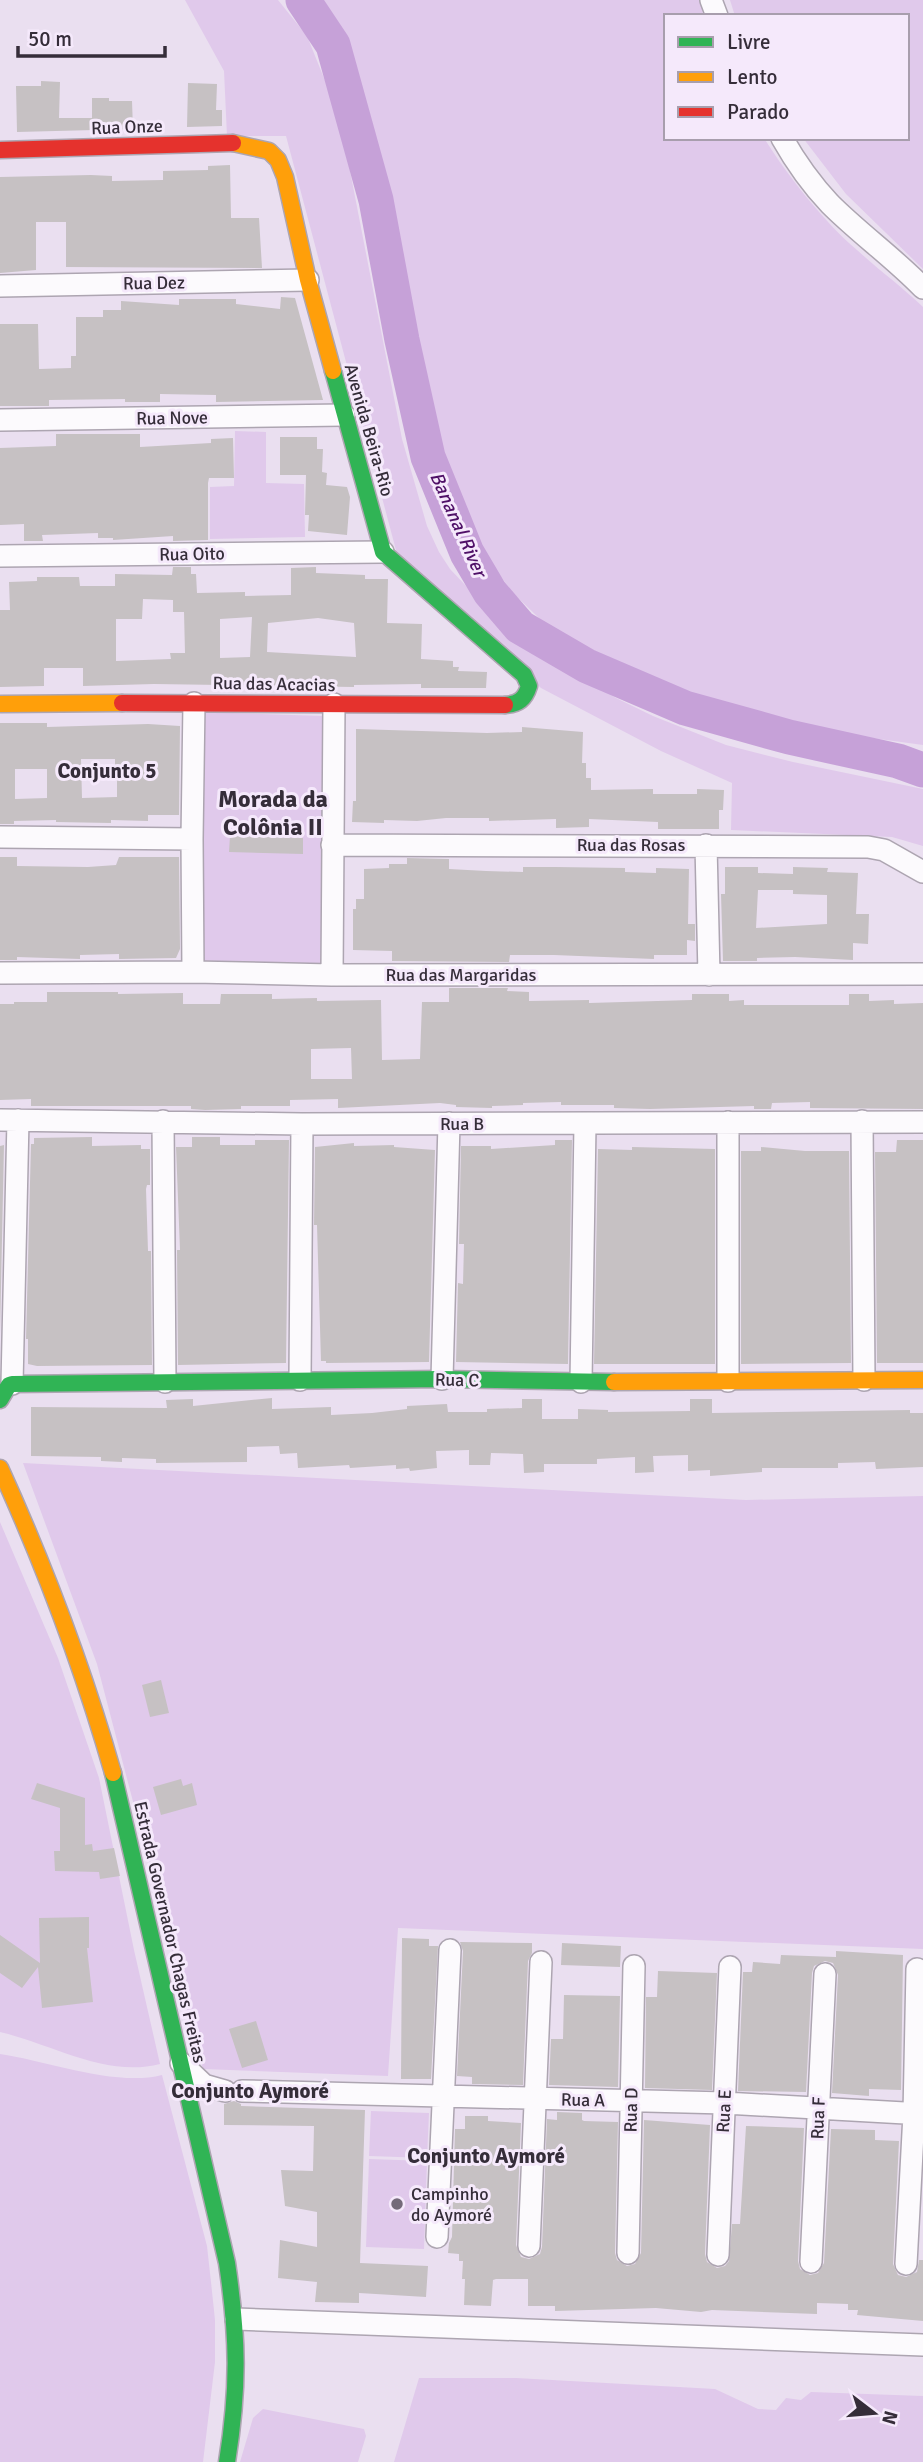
<svg xmlns="http://www.w3.org/2000/svg" width="923" height="2462" font-family="Signika,sans-serif">
<style>
.green{fill:#e0c9eb}
.lines{fill:none;stroke-linecap:round;stroke-linejoin:round}
.river{stroke:#c6a1d8;stroke-width:35}
.building{fill:#c6c1c3;fill-rule:evenodd}
.street-casing{stroke:#ada5b1;stroke-width:24}
.fast-casing{stroke:#ada5b1;stroke-width:19}
.slow-casing{stroke:#ada5b1;stroke-width:19}
.jam-casing{stroke:#ada5b1;stroke-width:19}
.street{stroke:#fcfafd;stroke-width:21}
.fast{stroke:#30b455;stroke-width:16}
.slow{stroke:#ff9f0a;stroke-width:16}
.jam{stroke:#e5322d;stroke-width:16}
.poi-dot{fill:#746b79;stroke:#f5e9fb;stroke-width:2.5}
.labels{text-anchor:middle;stroke-width:6;stroke-linejoin:round;paint-order:stroke}
.street-label{font-size:18px;fill:#352d39;stroke:#f5e9fb}
.poi-label{font-size:18px;fill:#352d39;stroke:#f5e9fb;text-anchor:start}
.water-label{font-size:19px;font-style:italic;fill:#4f1067;stroke:#f5e9fb}
.quarter-label{font-size:21px;font-weight:bold;fill:#352d39;stroke:#f5e9fb}
.district-label{font-size:24px;font-weight:bold;fill:#352d39;stroke:#f5e9fb}
</style>
<rect width="100%" height="100%" fill="#eadff0"/>
<path class="green" d="M185,0H278L307,36L328,88L345,145L402,439L427,526L439,552L450,569L485,606L549,657L616,698L653,716L726,745L793,762L923,789V846L892,837L731,830L732,783L661,751L541,688L397,554L286,136H227L224,71Z
M318,0H701L703,16H666V138H764C787,175 824,222 857,250C879,270 902,287 923,307V745L799,728L653,682L572,643L540,619L512,592L487,557L461,509L435,442L392,213L361,87L352,52Z
M730,0H923V269L846,194L803,138H907V16H735Z
M235,431L266,432V483L304,484L305,537L210,539V487L234,486Z
M200,712L322,716L324,963H202Z
M23,1463L746,1500L923,1496V1949L398,1928L388,2076L203,2069L97,1664Z
M0,1522L58,1658L99,1778L134,1950L160,2064C106,2078 52,2044 0,2032Z
M0,2054C48,2061 116,2087 162,2075L207,2246L211,2282L215,2320V2362L203,2462H0Z
M371,2111L429,2113L427,2158L369,2156Z
M369,2159L427,2161L424,2249L366,2247Z
M419,2378H516L715,2389L758,2409L776,2410L786,2398L801,2400L811,2392L923,2396V2462H394Z
M263,2409L364,2429L366,2436L358,2462H240L253,2418Z"/>
<g class="lines">
<path class="river" d="M303,0L333,45L376,200L402,340L428,457L467,553L490,592L520,627L587,666L685,708L789,737L898,761L923,770"/>
</g>
<path class="building" d="M41,81L60,82L59,118H92V98H109V101H132L133,129L17,132L16,86H41Z
M188,83L217,84L216,110H222V126L187,127Z
M230,165L231,218H259L262,268L66,267V222H36V270L0,273V177L91,175L112,176V181L163,180V171L208,170V166Z
M281,297L295,298L323,400L216,402V395L160,394V402H125V399L49,400V406H0V324H38L39,369L71,368V356H76V317H103V310H121V301L179,305V299H236V304L280,309Z
M56,434H140V447L211,443V439L233,438L234,478H209L208,483V540L173,541V536L113,540V538H98V533L42,535L43,541H24V524L0,525V448L56,446Z
M280,437H317V449H323L322,472L327,473L326,485L347,487L350,497L347,535L308,531L309,515H305L306,475H280Z
M173,567H191V574H196L197,593L245,592V596L291,595V568L316,567V573L365,575V579H388L387,623L422,624L421,659L453,661V667H459L458,671L487,672L486,688H421V684L354,685V687L154,684L83,686V668H44V686L0,687V610H10L9,582L37,581V577H79L80,586H115V574L172,575ZM143,599L173,600V612H184L185,653H170L171,659L116,661V619H142ZM252,617L250,657L220,658V619ZM318,618L354,623L356,657L267,652L268,623Z
M0,723H47V727L148,724L180,726L179,815H148V821L111,820V823L56,822V820L14,821V824H0ZM81,759H115V765H117V797L82,798ZM15,769H47V798L15,799Z
M522,727L583,732L582,763H586V778H591V790L653,789V794H697V789L724,790L723,810H719V829H658V822L589,819V827L556,828V819L489,821V818H446L417,821L384,820V823L352,822L353,801H356V729L487,733L522,732Z
M230,836L303,838V854L229,852Z
M0,857H17V866L88,867L116,865L119,857H179L180,949L176,958L119,959V954L80,955V959L17,957V960H0Z
M407,858L449,859V869L486,871L523,872V867H556L625,868V872L656,873V868L689,869L688,924H695V941L687,940V955H654V959L554,955H510L509,962L392,961V951L353,950V909H356V899H364V869L389,868V864H407Z
M725,867H758V873L793,874V867L828,868L827,872L858,873L856,914H869L868,944L853,943V960L795,957L757,958V961H723L721,894H725ZM758,890H793V894L827,895V924L756,928Z
M449,988H508L507,991L529,992V1001L589,1000V1003L692,1000V994H729V1001L744,1000V1005H849V994H869V1001L894,1000V1004L923,1003V1109L810,1108V1102L772,1103L771,1109H754V1106L650,1109L614,1108V1105H561V1102L523,1103V1105L492,1106V1108L456,1107V1105L440,1103L338,1108V1099L290,1100V1106H241V1109L205,1110L191,1109V1106H31V1099L0,1100V1004H14V1002H47V992H118V994L183,993V1004H220L221,994H272V999L317,998V1001L381,1000L382,1060L420,1059L422,1002H449ZM351,1048L352,1079H311V1049Z
M92,1137V1146L141,1145V1149H150V1185H147L146,1189L148,1251H151L152,1365L37,1366L28,1364V1339H26L31,1144H34V1138Z
M192,1137H220V1145H255V1140H289L286,1363L178,1365L177,1250H180L176,1147H192Z
M555,1140H572L568,1364L456,1362L458,1283L463,1284L464,1244H459L461,1146H491V1149L555,1145Z
M897,1140H923V1363H877L875,1152H896Z
M354,1143V1146L394,1145V1147L435,1150L429,1362L326,1363V1361H321L317,1225H314L315,1147Z
M4,1145L0,1334V1146Z
M632,1147L715,1149V1364H594L598,1149L632,1150Z
M761,1147L805,1151H849L851,1363L741,1364V1151H761Z
M272,1398V1409L331,1407V1415L372,1413L407,1409V1406L447,1404L448,1412H487V1409L522,1408V1399H542V1419H578V1409L608,1410V1412L690,1411V1399H712V1413L910,1410V1413H923V1467L876,1469L875,1462L838,1463V1468H762V1472L710,1476V1470L688,1471V1455L653,1456L654,1472L635,1473V1457L597,1459V1464H544V1472L524,1473L523,1454L491,1453L490,1465H469V1450L436,1451L437,1468L410,1471L409,1468L396,1469V1465L350,1468L349,1465L298,1468L297,1453L280,1454L279,1446L247,1447V1462L156,1463V1459L122,1458V1462L101,1461V1457L31,1456V1407L167,1408L166,1400L193,1399V1406Z
M161,1680L169,1713L150,1717L142,1685Z
M181,1779L183,1786L192,1783L197,1805L161,1815L153,1787Z
M37,1783L85,1798V1845L92,1844L93,1851L114,1848L120,1876L100,1879L99,1872L55,1871L54,1851H60V1808L31,1799Z
M89,1917V1948H87L93,2002L42,2008L38,1967L22,1988L0,1973V1935L40,1963L39,1918Z
M402,1938L429,1939V1946H438L431,2079H401Z
M460,1942L532,1943V1953L528,1961L523,2085L472,2084V2077L457,2076L463,1951Z
M562,1943L621,1946L620,1967L561,1965Z
M836,1951L903,1955L901,2090L869,2089V2096L832,2093L838,1975L833,1963L825,1961L814,1966L812,1973L806,2092L738,2091L743,1972H752L753,1962L780,1964L781,1955L836,1957Z
M658,1971L717,1973L712,2090L645,2088L646,1997H657Z
M564,1995L620,1996L618,2087L549,2085L551,2039H563Z
M256,2021L268,2060L242,2068L229,2029Z
M234,2101L241,2104V2106L365,2110L360,2263L428,2266L426,2297L359,2293V2303L315,2302L317,2282L278,2278L280,2240L317,2247V2212L285,2206L281,2170L313,2171L314,2126L224,2125V2104Z
M557,2112L582,2113V2120L584,2121L618,2122L615,2253L617,2260L627,2266L635,2264L641,2253L644,2120L710,2125L705,2254L707,2262L717,2268L725,2266L729,2261L732,2224H740L746,2126L804,2128L798,2261L800,2269L810,2275L818,2273L824,2263L831,2129L875,2130V2140L899,2141L893,2264L898,2275L906,2277L917,2272L919,2260H923V2321L857,2315L858,2310H848V2304L817,2303V2314L712,2310L701,2312L656,2308L555,2311V2306H528V2279H496L493,2280L491,2306L464,2305L465,2279H462L463,2261H459V2254L448,2253L449,2243L452,2237L455,2129H465V2116H488V2121L521,2123L516,2245L521,2257L529,2259L540,2254L542,2247L547,2119L557,2120Z"/>
<g class="lines">
<g class="street-casing">
<path id="street" d="M711,0L717,16
M782,138C795,161 812,185 830,204C860,234 894,258 923,288
M0,286L308,280
M0,420L344,415
M0,556L383,552
M0,837L192,839
M332,845L868,847L884,850L923,872
M706,845L709,975
M193,972L192,839L194,703
M0,973L193,972L332,975L923,974
M332,975L334,704
M0,1120L302,1124L923,1122
M163,1121L165,1382
M862,1121L864,1380
M728,1122V1381
M442,1379L449,1123
M300,1380L302,1124
M581,1382L585,1124
M12,1384L18,1120
M181,2063L204,2085L225,2091
M242,2091L725,2103L923,2114
M437,2237L450,1950
M529,2246L541,1962
M628,2253L634,1966
M718,2255L730,1967
M811,2262L825,1974
M906,2264L914,2114L917,1969
M236,2319L923,2345"/>
</g>
<g class="fast-casing">
<path id="fast" d="M333,371L383,552L524,675L529,686C525,699 519,704 505,705
M0,1400L9,1385L12,1384L442,1379L614,1382
M113,1773L227,2263C238,2337 239,2388 227,2462"/>
</g>
<g class="slow-casing">
<path id="slow" d="M233,143L269,151L278,160L285,177L308,280L333,371
M0,704L122,703
M614,1382L923,1380
M0,1468C45,1567 83,1668 113,1773"/>
</g>
<g class="jam-casing">
<path id="jam" d="M0,150L233,143
M122,703L505,705"/>
</g>
<use href="#street" class="street"/>
<use href="#fast" class="fast"/>
<use href="#slow" class="slow"/>
<use href="#jam" class="jam"/>
</g>
<circle class="poi-dot" cx="397" cy="2204" r="7"/>
<g class="labels">
<g class="street-label">
<text transform="translate(127 127) rotate(-2)" y="6">Rua Onze</text>
<text transform="translate(154 283) rotate(-1)" y="6">Rua Dez</text>
<text transform="translate(172 418) rotate(-1)" y="6">Rua Nove</text>
<text transform="translate(369 430) rotate(74)" y="6">Avenida Beira-Rio</text>
<text transform="translate(192 554) rotate(-1)" y="6">Rua Oito</text>
<text transform="translate(274 684) rotate(1)" y="6">Rua das Acacias</text>
<text x="631" y="851">Rua das Rosas</text>
<text x="461" y="981">Rua das Margaridas</text>
<text x="462" y="1130">Rua B</text>
<text transform="translate(457 1380) rotate(1)" y="6">Rua C</text>
<text transform="translate(170 1932) rotate(77)" y="6">Estrada Governador Chagas Freitas</text>
<text transform="translate(583 2100) rotate(1)" y="6">Rua A</text>
<text transform="translate(631 2110) rotate(-89)" y="6">Rua D</text>
<text transform="translate(724 2111) rotate(-87)" y="6">Rua E</text>
<text transform="translate(818 2118) rotate(-88)" y="6">Rua F</text>
</g>
<g class="poi-label">
<text x="411" y="2200">Campinho<tspan x="411" dy="21">do Aymoré</tspan></text>
</g>
<g class="water-label">
<text transform="translate(459 524) rotate(66)" y="7">Bananal River</text>
</g>
<g class="quarter-label">
<text x="107" y="778">Conjunto 5</text>
<text x="250" y="2098">Conjunto Aymoré</text>
<text x="486" y="2163">Conjunto Aymoré</text>
</g>
<g class="district-label">
<text x="273" y="807">Morada da<tspan x="273" dy="28">Colônia II</tspan></text>
</g>
</g>
<rect x="664" y="14" width="245" height="126" fill="#f5e9fb" stroke="#a89ead" stroke-width="2"/>
<rect x="678" y="37" width="35" height="10" fill="#30b455" stroke="#a89ead" stroke-width="2"/>
<text x="727" y="49" font-size="21" fill="#352d39">Livre</text>
<rect x="678" y="72" width="35" height="10" fill="#ff9f0a" stroke="#a89ead" stroke-width="2"/>
<text x="727" y="84" font-size="21" fill="#352d39">Lento</text>
<rect x="678" y="107" width="35" height="10" fill="#e5322d" stroke="#a89ead" stroke-width="2"/>
<text x="727" y="119" font-size="21" fill="#352d39">Parado</text>
<g transform="translate(874 2413) rotate(106)" stroke="#f5e9fb" stroke-width="5" paint-order="stroke">
<path d="M0-5L12 26L0 18L-12 26Z" fill="#352d39"/>
<text y="-10" font-size="19" font-weight="bold" text-anchor="middle" fill="#352d39">N</text>
</g>
<path d="M18 46v10h147v-10" fill="none" stroke="#352d39" stroke-width="3.5"/>
<text x="28" y="46" font-size="21" fill="#352d39" stroke="#f5e9fb" stroke-width="5" paint-order="stroke">50 m</text>
</svg>
